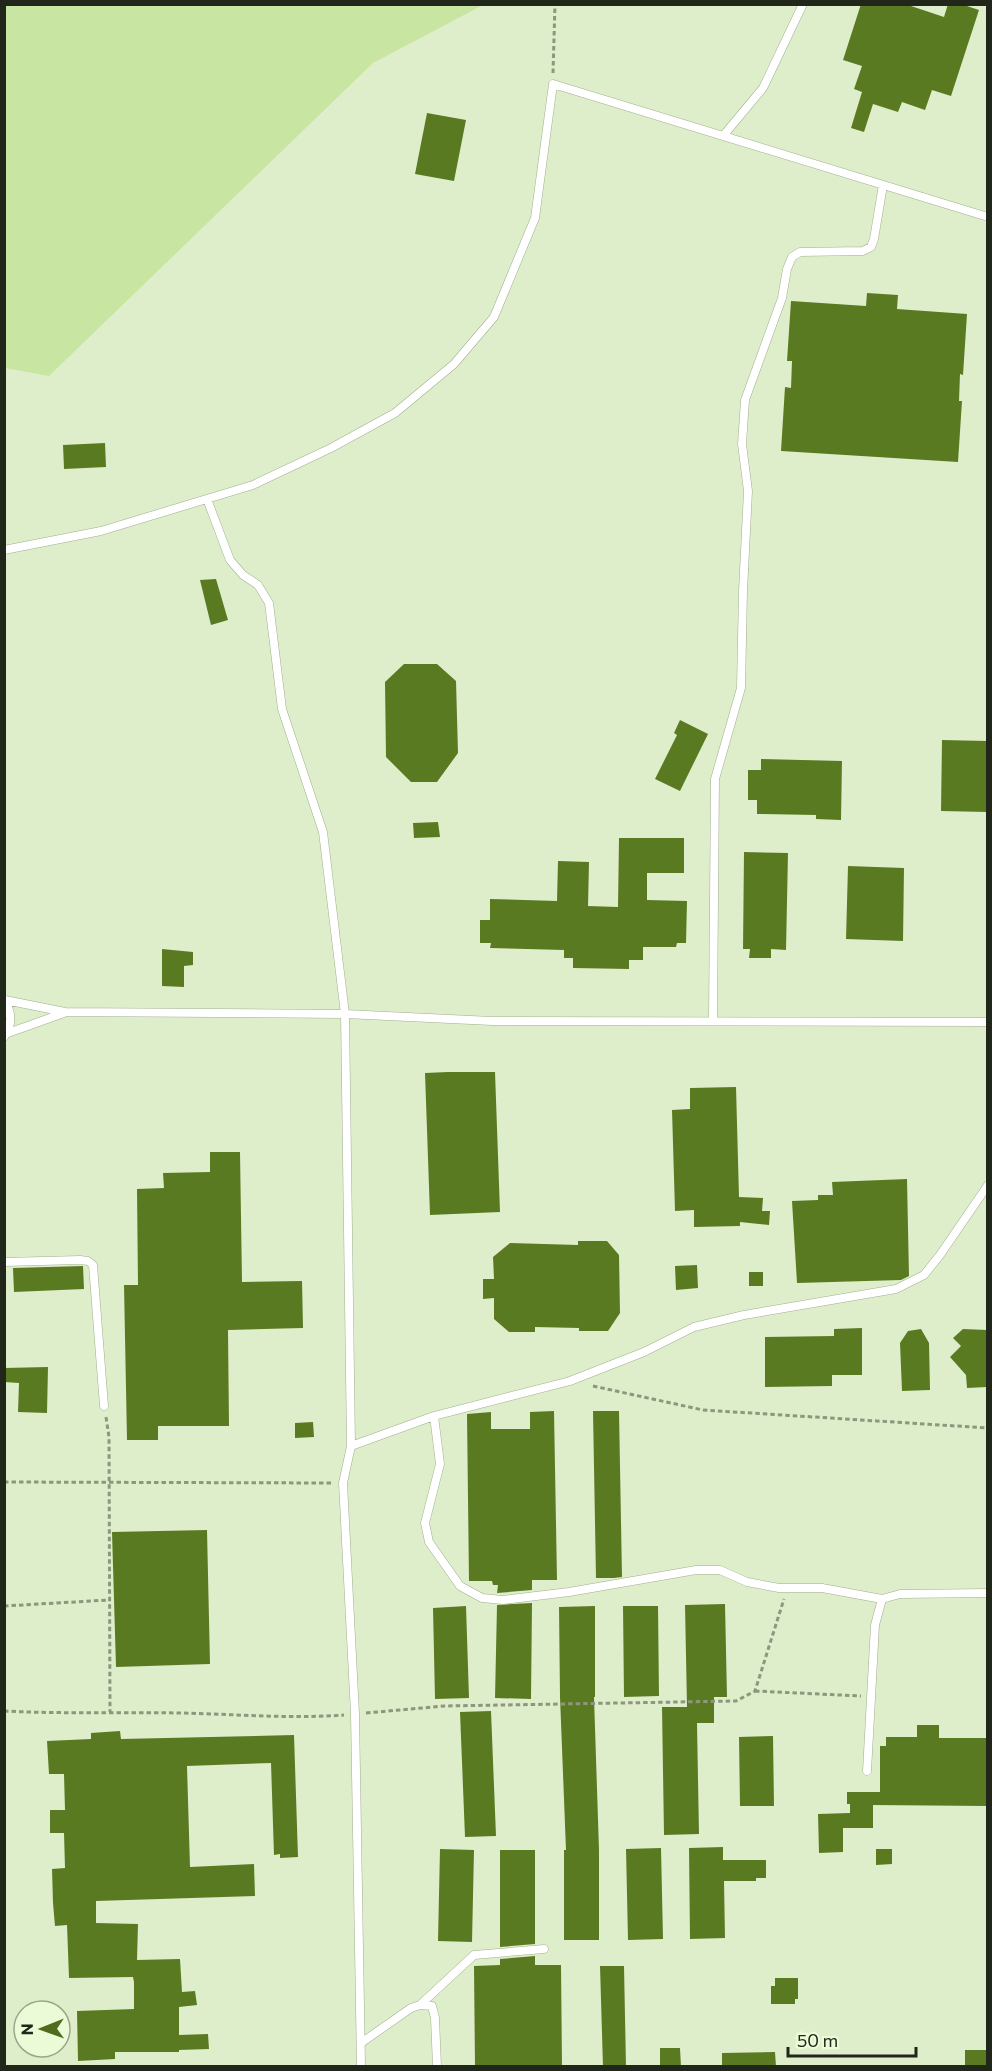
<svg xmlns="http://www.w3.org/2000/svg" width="992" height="2071" font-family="Commissioner,sans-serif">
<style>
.green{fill:#c8e5a2}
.building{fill:#5a7a22}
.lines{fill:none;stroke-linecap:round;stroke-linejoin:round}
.service-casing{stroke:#a0af8f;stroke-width:9}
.path{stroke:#8c977e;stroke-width:3;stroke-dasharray:4.5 3;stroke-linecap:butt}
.service{stroke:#fff;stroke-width:8}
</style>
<rect width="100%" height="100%" fill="#deeecb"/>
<path class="green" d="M4,5L5,4L483,5L373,63L49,376L5,368Z"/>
<path class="building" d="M861,4H905L944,17L948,4H961L979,10L951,96L932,90L925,110L902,102L898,112L873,104L864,132L851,128L862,92L854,89L862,66L843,60Z
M427,113L466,120L454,181L415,174Z
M867,293L898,295L897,309L967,314L963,375L960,374L959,401H962L958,462L781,451L785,387L791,388L792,361H787L791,301L866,306Z
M105,443L106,467L64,469L63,445Z
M216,579L228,620L211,625L200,580Z
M404,664H437L456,681L458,753L437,782H411L386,757L385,682Z
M680,720L708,734L680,791L655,779L677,735L674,733Z
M942,740L987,741V812L941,811Z
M761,759L842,761L841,820L816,819V815L757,814V800H748V770H761Z
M438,822L440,837L414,838L413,823Z
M619,838H684V873H647V900L687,901L686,943H677L676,947H643V960H629V969L573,968V958H564V950L490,948L491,943H480V920H490V899L557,901L558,861L589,862L588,906L618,907Z
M744,852L788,853L786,950L771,949V958H749L750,949H743Z
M848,866L904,868L903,941L846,939Z
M162,949L193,952V965L184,966V987L162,986Z
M448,1072H495L500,1212L430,1215L425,1073Z
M736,1087L739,1197L763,1198L762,1211H770L769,1225L740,1222V1226L694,1227V1210L675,1211L672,1110L690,1109V1088Z
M210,1152H240L242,1282L302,1281L303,1328L228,1330L229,1426H158V1440H127L124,1285H138L137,1189L164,1188L163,1173L210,1172Z
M907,1179L909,1276L901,1280L797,1283L792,1201L818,1200V1195H833L832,1182Z
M578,1241H607L619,1255L620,1313L608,1331H579V1328L535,1327V1332H509L494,1319V1298L483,1299V1279H494L493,1257L510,1243L578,1245Z
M697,1265L698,1288L676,1290L675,1266Z
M83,1266L84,1289L14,1292L13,1268Z
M749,1272H763V1286H749Z
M862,1328V1375H832V1386L765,1387V1337L834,1336V1329Z
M921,1329L929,1343L930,1390L902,1391L900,1343L908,1331Z
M963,1329L987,1330V1387L967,1388L966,1375L950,1357L961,1346L953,1338Z
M48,1367L47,1413L18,1412L19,1383L4,1382V1368Z
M554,1411L557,1580H532V1590L497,1593L498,1585H493L492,1581H469L467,1414L491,1412V1429H530V1412Z
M593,1411H619L622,1577L614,1578H596Z
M313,1422L314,1437L295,1438V1423Z
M207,1530L210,1664L116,1667L112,1532Z
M532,1603L531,1699L495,1698L497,1605Z
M725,1604L727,1697H714V1723H697L699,1834L664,1835L662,1707H687L685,1605Z
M466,1606L469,1698L435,1699L433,1608Z
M595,1606V1697H594L599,1850V1940H564V1850H566L560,1697L559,1607Z
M623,1606H658L659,1696L624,1697Z
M491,1711L496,1836L465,1837L460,1712Z
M917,1725H939V1738H987V1806L873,1805V1828H843V1852L819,1853L818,1814L850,1813V1804H847V1792H880V1746H886V1737H917Z
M120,1731L121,1739L294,1735L298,1857L280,1858V1854L274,1855L271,1763L187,1766L190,1867L254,1864L255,1896L96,1901V1923L138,1924L137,1960L180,1959L182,1992L195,1991L197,2005L179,2007V2035L208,2034L209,2049L179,2050V2052H115V2059L78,2061L77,2011L134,2009V1982L133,1977L69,1978L67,1925L55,1926L53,1903L52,1869L65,1868L64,1833H50V1810H65L64,1774H49L47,1741L91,1739V1733Z
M773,1736L774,1806H740L739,1737Z
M723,1847V1860H766V1878H756V1881H724L725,1938L690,1939L689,1848Z
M661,1848L663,1939L628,1940L626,1849Z
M440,1849L474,1850L472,1942L438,1941Z
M876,1849H892V1864L876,1865Z
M500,1850H535V1944L500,1947Z
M535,1956V1965H561L562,2067H475L474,1966L500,1965V1959Z
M600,1966H624L626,2067H603Z
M775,1978H798V1999H795V2004H771V1986H775Z
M660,2048H680L681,2067H660Z
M965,2050H986L987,2067H965Z
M775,2052L776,2067H722V2053Z"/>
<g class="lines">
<g class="service-casing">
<path id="service" d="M723,136L763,88L803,4
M207,499L230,560L243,575L258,585L269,603L282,709L323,832L345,1014L351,1446L343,1483L355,1714L361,2066
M4,550L101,531L253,485L331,448L395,413L454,364L494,317L535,218L553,84L988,217
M4,1000C12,1012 13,1024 4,1037
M5,1000L65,1012L345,1014L492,1021L988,1022
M713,1021L715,779L741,688L743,591L748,491L742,444L745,400L782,298L787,269L792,257L800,252L863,251L871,247L874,239L883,185
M8,1033L64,1013
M4,1262L80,1260L88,1261L93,1265L104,1406
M434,1416L570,1381L644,1352L694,1327L744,1315L896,1289L924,1275L940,1255L988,1185
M351,1446L434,1416L440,1464L425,1523L429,1542L460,1586L482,1598L503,1600L569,1592L696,1570H720L747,1582L779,1588H822L882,1599
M867,1771L875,1625L882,1599L900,1594L988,1593
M420,2005L474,1955L544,1949
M361,2043L411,2008L420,2005L432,2006L435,2018L437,2066"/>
</g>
<path class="path" d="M553,73L555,4
M593,1386L703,1410L988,1428
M106,1417L109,1437L110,1712
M4,1482L333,1483
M4,1606L109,1600
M755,1691L861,1696
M4,1711C63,1714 121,1712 179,1713C234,1714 289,1719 344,1715
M366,1713L444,1706L736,1701L755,1691L784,1599"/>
<use href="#service" class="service"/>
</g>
<rect width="992" height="2071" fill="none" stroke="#202619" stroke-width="12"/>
<g transform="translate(42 2029) rotate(269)"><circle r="28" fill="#ebfbd8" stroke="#9aa68c" stroke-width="1.5"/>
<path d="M0-4.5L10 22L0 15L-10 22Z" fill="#4f6b1e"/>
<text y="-9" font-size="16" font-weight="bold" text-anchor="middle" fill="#202619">N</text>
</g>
<path d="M788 2047v9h128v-9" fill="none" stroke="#202619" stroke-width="3"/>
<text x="797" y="2047" font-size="18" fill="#202619" stroke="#ebfbd8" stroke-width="4.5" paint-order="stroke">50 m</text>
</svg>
